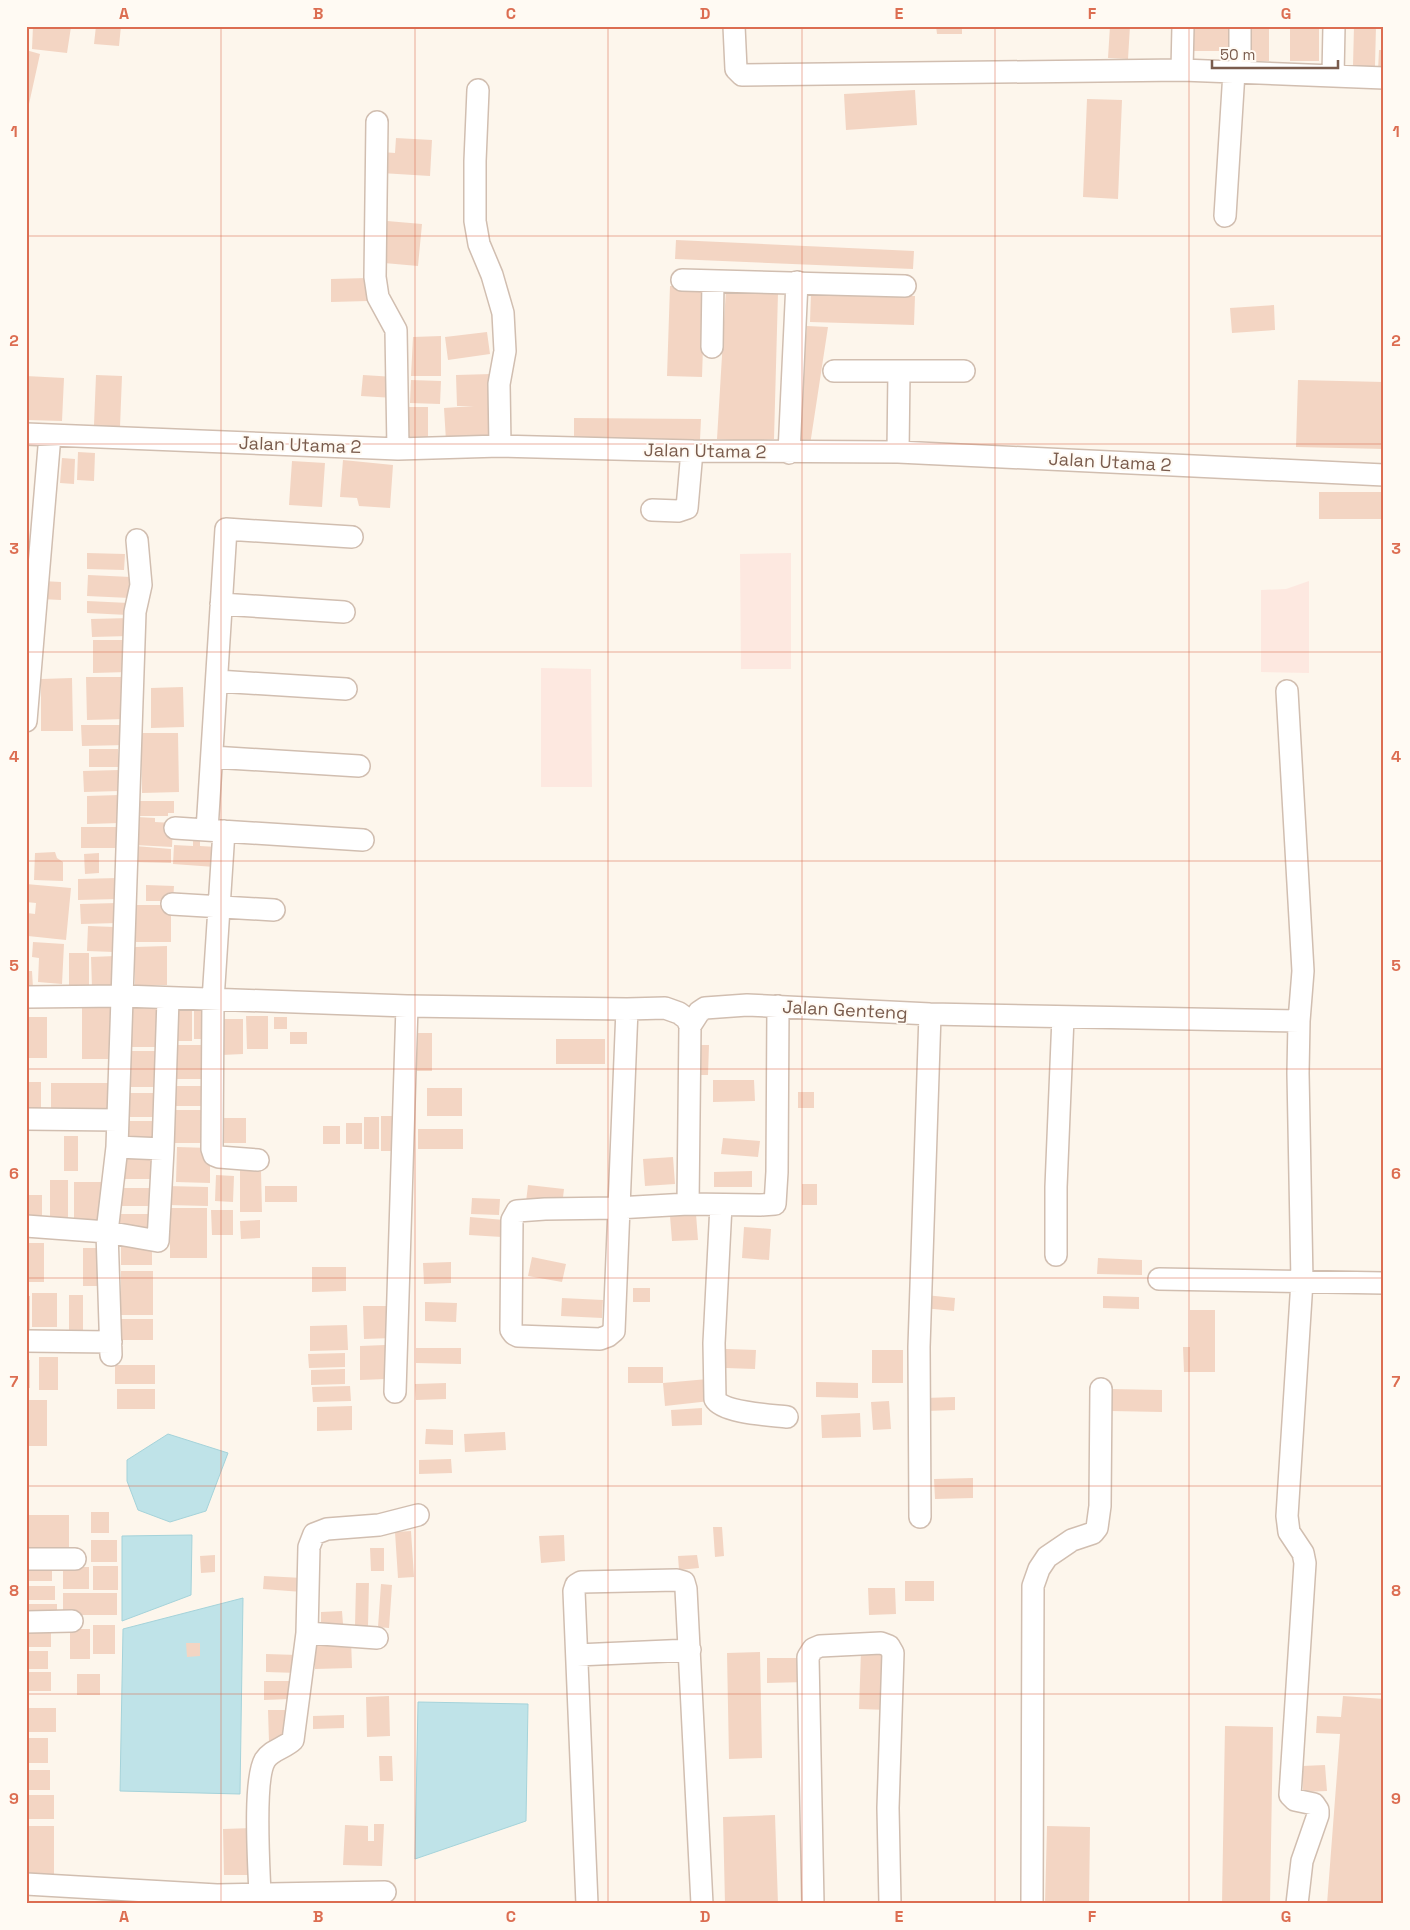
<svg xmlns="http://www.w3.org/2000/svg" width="1410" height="1930" font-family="'Space Grotesk',sans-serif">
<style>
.commercial{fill:#fde8e0}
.water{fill:#bfe3e8;stroke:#a5d3da}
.building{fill:#f3d5c3}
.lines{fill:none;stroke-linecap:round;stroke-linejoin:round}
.minor-casing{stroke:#d1beb0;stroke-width:24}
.minor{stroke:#fff;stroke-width:21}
.grid{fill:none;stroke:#dc6d51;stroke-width:1;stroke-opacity:0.55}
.labels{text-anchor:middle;stroke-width:4;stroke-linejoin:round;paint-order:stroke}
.street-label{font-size:18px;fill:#7a5c4d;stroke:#fffaf3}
.neatline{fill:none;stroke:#dc6d51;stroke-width:2}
.grid-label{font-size:16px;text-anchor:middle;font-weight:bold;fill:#dc6d51}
</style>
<rect width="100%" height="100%" fill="#fdf6ec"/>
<path class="commercial" d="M791,553V669H741L740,554Z
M1309,581V673L1261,672V590L1286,589Z
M541,668L591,669L592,787H541Z"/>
<path class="water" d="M168,1434L228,1453L206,1511L170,1522L138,1510L127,1481V1460Z
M192,1535L191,1595L122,1621V1536Z
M243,1598L240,1794L120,1791L123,1629Z
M418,1702L528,1704L526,1821L415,1859Z"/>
<path class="building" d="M33,26L71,27L67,53L32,49Z
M96,26H121L119,46L94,44Z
M936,26H962V34H937Z
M1110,26H1130L1128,59L1108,58Z
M1193,26H1230V51H1193Z
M1247,26H1269V61H1247Z
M1290,26H1319V61H1290Z
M1354,26H1376L1375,66H1353Z
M26,50L40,54L27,113H26Z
M1379,50H1384V72L1378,71Z
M915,90L917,125L846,130L844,94Z
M1087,99L1122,100L1118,199L1083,197Z
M396,138L432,140L430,176L381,173L382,152L395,153Z
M387,221L422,224L418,266L384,263Z
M676,240L914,251L913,269L675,259Z
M367,278L368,301L331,302V279Z
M670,286L705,287L702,377L667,376Z
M726,289L778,293L774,439L751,441L717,439Z
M811,293L915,296L914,325L810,322Z
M1274,305L1275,330L1232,333L1230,308Z
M807,326L828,327L810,445L796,444Z
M487,332L490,354L448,360L445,337Z
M441,336V376H411L413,337Z
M491,374L494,438L446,441L444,408L474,406H457L456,375Z
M96,375L122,376L120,427L94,425Z
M363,375L395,377L394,398L361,396Z
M26,376L64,378L62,421L26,420Z
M411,380L441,381L440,404L410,403Z
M1298,380L1384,382V449L1296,447Z
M406,407H428V445H406Z
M574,418L701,419L700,440L574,439Z
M78,452L95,453L94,481L77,480Z
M62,458L75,459L74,484L60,483Z
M343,460L393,465L390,508L359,506L357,498L340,497Z
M292,461L325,463L322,507L289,505Z
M1319,492H1384V519H1319Z
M87,553L125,554L124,570L87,569Z
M88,575L131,577L130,598L87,596Z
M42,581L61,582V600L41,599Z
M87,601L129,603L128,615L87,613Z
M130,618V636L92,637L91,619Z
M93,640H128V672L93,673Z
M86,677H125L126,719L87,720Z
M72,678L73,731H41V679Z
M183,687L184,727L151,728V688Z
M81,725H125L126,745L82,746Z
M141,733H178L179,792L142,793Z
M89,749H118L119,767H89Z
M119,770L120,791L84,792L83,771Z
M119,795L120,823L87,824V796Z
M133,801H174V813H168V816H133Z
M137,817L155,818V822L173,823L172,847L135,845Z
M81,827H117V848H81Z
M193,839H200V846L217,847L215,867L173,864L174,845L193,846Z
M135,846L171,849V863L134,862Z
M55,852L57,858L63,862V881L34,880L35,853Z
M99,853V873L85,874L84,854Z
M118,878V899L78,900V879Z
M26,884L71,888L66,940L28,936L29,928H26L27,913L35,914L36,903L26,902Z
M146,885L174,886L173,901H146Z
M117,903L118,923L81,924L80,904Z
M136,905H171V942H136Z
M88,926L115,927L114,952L87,951Z
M33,942L64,944L62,984L38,982L39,958L32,957Z
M167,946V985H135V947Z
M69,953H89V986H69Z
M116,956V988H92L91,957Z
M26,971H32L33,988H26Z
M172,1003H192V1041H172Z
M125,1004H165V1047H125Z
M82,1007H116V1059H82Z
M194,1008H212V1039H194Z
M246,1016H268V1049H247Z
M26,1017H47V1058H26Z
M274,1017H287V1029H274Z
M222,1019H243V1054L222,1055Z
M290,1032H307V1044H290Z
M414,1033H432V1071H414Z
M556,1039H605V1064H556Z
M169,1045H210V1079H169Z
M696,1045H709L708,1075H695Z
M126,1051H164V1087H126Z
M713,1080H754L755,1101L713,1102Z
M26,1082H41V1113H26Z
M51,1083H112V1116H51Z
M174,1086H207V1106H174Z
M427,1088H462V1116H427Z
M798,1092H814V1108H798Z
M125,1093H162V1117H125Z
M174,1110H209V1143H174Z
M381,1116H399V1151H381Z
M364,1117H379V1149H364Z
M222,1118H246V1143H222Z
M123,1121H161V1143H123Z
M346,1123H362V1144H346Z
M323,1126H340V1144H323Z
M418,1129H463V1149H418Z
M64,1136H78V1171H64Z
M723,1138L760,1141L758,1157L721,1154Z
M177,1147L210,1148V1183L176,1182Z
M125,1151H160V1179H125Z
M673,1157L675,1184L645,1186L643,1159Z
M240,1170H261L262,1212H240Z
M752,1171V1187H714V1172Z
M216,1175L234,1176L233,1202L215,1201Z
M50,1180H68V1218H50Z
M74,1182H105V1222H74Z
M802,1184H817V1205H802Z
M528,1185L564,1189L562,1206L526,1202Z
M167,1186L208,1187V1206L167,1205Z
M265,1186H297V1202H265Z
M121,1188H160V1206H121Z
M27,1195H42V1221H27Z
M472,1198L500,1199L499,1215L471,1214Z
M170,1208H207V1258H170Z
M211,1210H233V1235H212Z
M117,1214H155V1231H117Z
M696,1214L698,1240L672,1241L670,1216Z
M470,1217L504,1220L502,1237L469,1235Z
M260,1220V1238L241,1239L240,1221Z
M744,1227L771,1229L769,1260L742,1258Z
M26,1243H44V1282H26Z
M121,1246H152V1265H121Z
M83,1248H104V1286H83Z
M532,1257L566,1264L562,1282L528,1276Z
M1098,1258L1142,1260V1275L1097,1274Z
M451,1262V1283L424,1284L423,1263Z
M312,1267H346V1291L312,1292Z
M121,1271H153V1315H121Z
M633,1288H650V1302H633Z
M32,1293H57V1327H32Z
M69,1295H83V1334H69Z
M925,1295L955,1298L954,1311L923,1308Z
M26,1296H30V1332H26Z
M1103,1296L1139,1297V1309L1103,1308Z
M562,1298L603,1300L602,1318L561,1316Z
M425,1302L457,1303L456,1322L425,1321Z
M363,1306H392L393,1338L364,1339Z
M1190,1310H1215V1372H1184L1183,1347H1190Z
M120,1319H153V1340H120Z
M347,1325L348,1350L310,1351V1326Z
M385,1345L386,1379L360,1380V1346Z
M416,1348H461V1364L416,1363Z
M726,1349L756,1350L755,1369L726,1368Z
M872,1350H903V1383H872Z
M345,1353V1367L309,1368L308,1354Z
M39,1357H58V1390H39Z
M26,1360H30V1388H26Z
M115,1365H155V1384H115Z
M628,1367H663V1383H628Z
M345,1369V1384L311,1385V1370Z
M708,1379L710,1401L665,1406L663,1383Z
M816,1382L858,1383V1398L816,1397Z
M446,1383V1399L416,1400L415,1384Z
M350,1386L351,1401L313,1402L312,1387Z
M117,1389H155V1409H117Z
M1111,1389L1162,1390V1412L1111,1411Z
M955,1397V1410L926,1411L925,1398Z
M26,1400H47V1446H26Z
M889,1401L891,1429L873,1430L871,1402Z
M352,1406V1430L317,1431V1407Z
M702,1408V1425L672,1426L671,1410Z
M860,1413L861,1437L822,1438L821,1415Z
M426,1429L453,1430V1445L425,1444Z
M505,1432L506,1450L465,1452L464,1434Z
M451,1459L452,1473L419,1474V1460Z
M973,1478V1498L935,1499L934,1479Z
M91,1512H109V1533H91Z
M26,1515H69V1557H26Z
M713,1527H722L724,1556L715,1557Z
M411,1531L414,1577L398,1578L395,1532Z
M564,1535L565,1561L541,1563L539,1536Z
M91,1540H117V1562H91Z
M370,1548H384V1571H371Z
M215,1555V1572L201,1573L200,1556Z
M697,1555L699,1568L679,1570L678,1556Z
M93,1566H118V1590H93Z
M26,1567H52V1581H26Z
M63,1567H89V1589H63Z
M264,1576L303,1578L302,1592L263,1589Z
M905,1581H934V1601H905Z
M356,1583H369L368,1626H355Z
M381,1584L392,1585L389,1628L378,1627Z
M26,1586H55V1600H26Z
M868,1588H895L896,1614L869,1615Z
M63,1593H117V1615H63Z
M26,1604H57V1619H26Z
M342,1611L343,1624L321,1625V1612Z
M93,1625H115V1654H93Z
M26,1629H51V1647H26Z
M70,1629H90V1659H70Z
M351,1639L352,1668L315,1669L314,1640Z
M186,1643H200V1656L187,1657Z
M26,1651H48V1669H26Z
M861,1651L890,1652L889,1710L859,1709Z
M760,1652L762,1758L729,1759L727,1653Z
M266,1654L298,1655V1673L266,1672Z
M767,1658H805L806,1682L767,1683Z
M26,1672H51V1691H26Z
M77,1674H100V1695H77Z
M264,1681H289L290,1699L264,1700Z
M389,1696L390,1736L367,1737L366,1697Z
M1343,1696L1384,1699V1875L1382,1904H1327L1340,1734L1316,1733L1317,1716L1341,1717Z
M26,1708H56V1732H26Z
M268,1710H287L288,1741L269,1742Z
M344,1715V1728L313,1729V1716Z
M1225,1726L1273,1727L1270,1904H1222Z
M26,1738H48V1763H26Z
M379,1756H392L393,1781H380Z
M1325,1765L1327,1791L1303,1792L1302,1766Z
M26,1770H50V1790H26Z
M26,1795H54V1819H26Z
M775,1815L778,1904H725L723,1817Z
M374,1824H384L382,1866L343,1865L345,1825L368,1826V1841H374Z
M26,1826H54V1874H26Z
M1047,1826L1090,1827L1089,1904H1045Z
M252,1828L253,1875H224L223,1829Z
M37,1902H68V1904H37Z"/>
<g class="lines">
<g class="minor-casing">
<path id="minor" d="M734,26L736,69L742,75L1182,70L1384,78
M1240,26V72
M1182,70L1183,26
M1333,76L1334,26
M478,90L475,161V221L479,244L492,275L503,313L505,351L499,384L500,446
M377,122L375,277L378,297L396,330L398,449
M1225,216L1234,72
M682,280L905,286
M712,347L713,281
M834,371H899
M26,434L398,449L500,446L692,451L898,452L1384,475
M898,452L899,371H964
M789,453L797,282
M652,510L678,511L687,508L692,451
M221,604L344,612
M217,681L346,689
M1287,691L1303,971L1299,1021L1298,1073L1302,1281L1287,1516L1289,1532L1303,1553L1305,1563L1290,1795L1295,1800L1314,1804L1318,1810V1815L1302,1861L1297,1904
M26,721L50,435
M212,757L359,766
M175,828L363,840
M207,830L226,529L352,537
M224,831L213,1000L212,1149L214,1155L219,1157L258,1160
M172,904L274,910
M26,997L123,996L407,1006L627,1009L665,1008L679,1013L687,1019L690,1026L699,1012L705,1008L747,1005L930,1014L1299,1021
M627,1009L614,1331L608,1336L600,1339L518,1336L514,1334L511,1330L512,1220L517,1211L545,1209L617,1208L688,1204L760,1205L775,1204L777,1172L778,1006
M26,1119L118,1120
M117,1147L163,1149L168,999
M688,1204L690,1026
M721,1205L714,1343L715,1399C723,1413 771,1415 787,1417
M26,1226L107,1232L158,1241L163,1149
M1056,1255V1187L1063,1017
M1159,1279L1384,1283
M26,1341L111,1342
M111,1355L107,1232L117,1147L135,612L141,585L137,540
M395,1392L407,1006
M920,1517L919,1347L930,1014
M26,1559H75
M26,1622L72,1621
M307,1633L377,1638
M577,1655L690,1650
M26,1884L217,1895L385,1892
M260,1895C259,1867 253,1780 265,1760C271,1750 285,1748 293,1740L307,1633L309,1547L314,1534L327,1529L379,1525L418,1515
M587,1904L574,1591L576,1585L581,1582L677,1580L684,1582L686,1589L702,1904
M813,1904L808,1657L813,1649L820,1646L881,1643L889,1646L893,1653L888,1808L890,1904
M1032,1904L1033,1586L1039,1569L1047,1557L1072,1540L1093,1533L1097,1528L1100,1506L1101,1389"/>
</g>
<use href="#minor" class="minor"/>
</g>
<path class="grid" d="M221,26V1904M415,26V1904M608,26V1904M802,26V1904M995,26V1904M1189,26V1904M26,236H1384M26,444H1384M26,652H1384M26,861H1384M26,1069H1384M26,1278H1384M26,1486H1384M26,1694H1384"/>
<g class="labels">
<g class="street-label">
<text transform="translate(300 445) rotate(2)" y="6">Jalan Utama 2</text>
<text transform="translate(705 451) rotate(1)" y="6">Jalan Utama 2</text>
<text transform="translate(1110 462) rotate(3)" y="6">Jalan Utama 2</text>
<text transform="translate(845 1010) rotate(3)" y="6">Jalan Genteng</text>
</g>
</g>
<rect width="1410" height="1930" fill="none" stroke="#fffaf3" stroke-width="55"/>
<path d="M1212 60v8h126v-8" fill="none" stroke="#7a5c4d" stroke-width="2.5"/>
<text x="1220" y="60" font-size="15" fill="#7a5c4d" stroke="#fffaf3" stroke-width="4" paint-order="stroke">50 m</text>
<rect x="28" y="28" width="1354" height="1874" class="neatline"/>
<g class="grid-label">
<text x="124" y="19">A</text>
<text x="318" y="19">B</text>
<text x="511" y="19">C</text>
<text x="705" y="19">D</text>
<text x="899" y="19">E</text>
<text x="1092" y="19">F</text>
<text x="1286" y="19">G</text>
<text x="14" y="137">1</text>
<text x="1396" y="137">1</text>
<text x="14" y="346">2</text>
<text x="1396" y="346">2</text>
<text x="14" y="554">3</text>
<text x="1396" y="554">3</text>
<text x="14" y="762">4</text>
<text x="1396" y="762">4</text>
<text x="14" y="971">5</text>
<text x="1396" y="971">5</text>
<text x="14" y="1179">6</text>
<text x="1396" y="1179">6</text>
<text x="14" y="1387">7</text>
<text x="1396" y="1387">7</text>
<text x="14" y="1596">8</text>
<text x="1396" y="1596">8</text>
<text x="14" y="1804">9</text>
<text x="1396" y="1804">9</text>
<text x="124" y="1922">A</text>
<text x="318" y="1922">B</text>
<text x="511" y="1922">C</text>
<text x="705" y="1922">D</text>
<text x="899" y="1922">E</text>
<text x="1092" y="1922">F</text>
<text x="1286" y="1922">G</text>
</g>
</svg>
